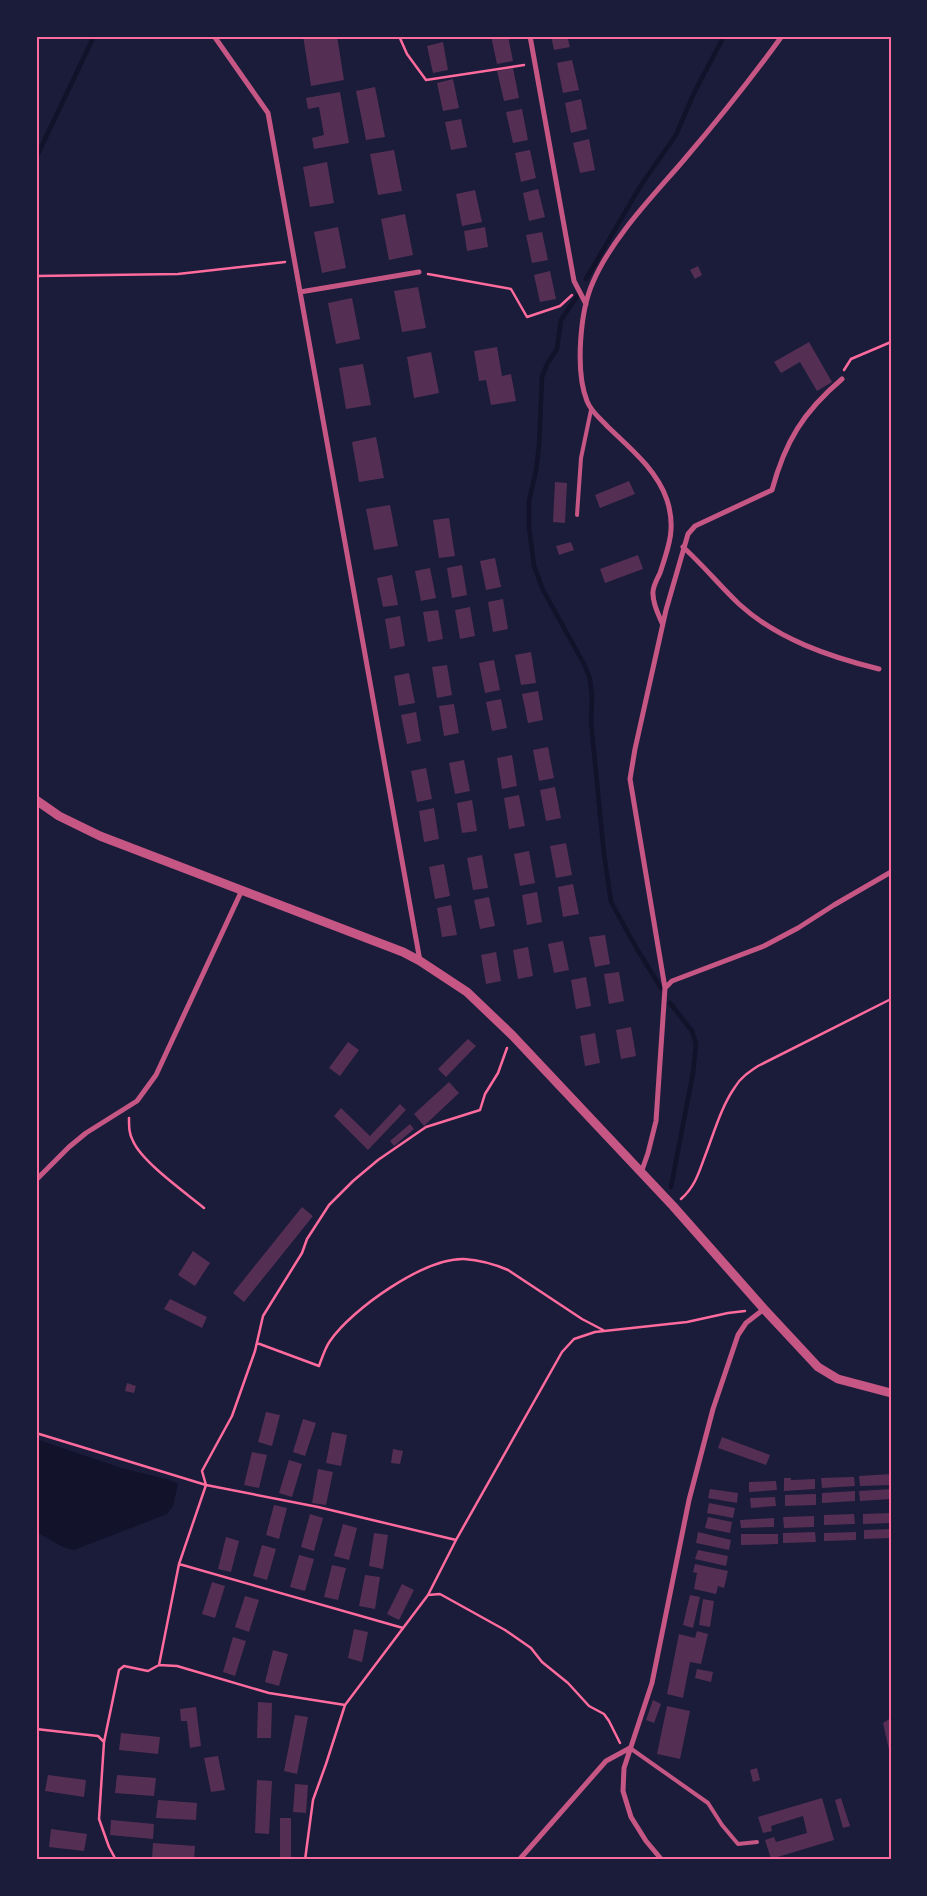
<svg xmlns="http://www.w3.org/2000/svg" width="927" height="1896" font-family="Poppins,sans-serif">
<style>
.water{fill:#12122b}
.lines{fill:none;stroke-linecap:round;stroke-linejoin:round}
.stream{stroke:#12122b;stroke-width:4.5}
.building{fill:#542f53}
.path{stroke:#ff6b9d;stroke-width:2.5}
.service{stroke:#c65784;stroke-width:4}
.minor{stroke:#c65784;stroke-width:5}
.tertiary{stroke:#c65784;stroke-width:9}
.neatline{fill:none;stroke:#ff6b9d;stroke-width:2}
</style>
<rect width="100%" height="100%" fill="#1b1b3a"/>
<path class="water" d="M36,1439L121,1468L170,1480L178,1484L173,1506L167,1514L74,1550L63,1547L36,1532Z"/>
<g class="lines">
<path class="stream" d="M36,158L94,36
M586,279L641,185L676,135L694,93L724,36
M578,295L561,320L557,349L547,364L542,377L539,446L536,471L529,501V527L534,566L543,590L584,664L590,679L592,697L591,722L604,854L611,902L637,949L661,988
M670,1003L692,1031L696,1044L693,1073L671,1187"/>
</g>
<path class="building" d="M303,36H337L344,80L311,86Z
M491,36H508L513,61L497,64Z
M551,36H567L570,47L554,50Z
M443,42L448,70L433,73L427,46Z
M572,60L579,90L563,93L557,63Z
M513,68L519,98L504,101L497,71Z
M453,79L459,108L443,111L437,83Z
M375,87L385,137L366,140L356,91Z
M340,92L349,143L314,149L312,138L324,135L319,107L308,109L306,98Z
M581,99L587,129L571,133L565,103Z
M522,109L528,140L513,143L506,112Z
M461,119L467,147L451,150L445,122Z
M589,139L595,170L580,173L573,143Z
M394,150L402,191L378,195L370,154Z
M530,150L536,178L521,182L515,153Z
M327,162L334,203L310,207L303,167Z
M538,189L545,217L529,221L523,193Z
M475,190L482,222L462,226L456,194Z
M405,214L413,255L389,260L381,219Z
M338,227L346,268L322,273L314,232Z
M485,227L488,247L467,251L464,231Z
M542,232L548,260L532,263L526,235Z
M698,266L702,275L695,279L690,270Z
M550,271L556,299L540,302L534,275Z
M418,287L426,328L402,332L394,291Z
M352,298L360,339L336,344L328,303Z
M809,342L832,382L817,391L800,362L781,373L774,362Z
M497,347L502,376L511,374L516,401L491,405L486,380L479,381L474,351Z
M431,352L439,393L414,398L407,357Z
M363,364L371,405L346,409L339,368Z
M376,437L384,478L359,482L352,442Z
M629,481L635,494L600,508L595,495Z
M555,482L567,483L565,523L553,522Z
M390,505L398,546L374,550L366,509Z
M449,518L455,556L439,558L433,520Z
M571,542L574,550L559,555L556,546Z
M638,555L643,569L605,583L600,569Z
M495,558L501,587L486,590L480,561Z
M462,565L467,595L452,598L447,568Z
M430,568L436,598L421,601L415,571Z
M392,575L398,605L383,607L377,578Z
M503,599L508,629L493,632L488,602Z
M470,607L475,636L460,639L455,610Z
M438,610L443,639L428,642L423,612Z
M400,616L405,646L390,649L385,619Z
M531,652L536,683L521,685L515,655Z
M494,660L500,690L485,693L479,663Z
M447,665L452,695L437,698L432,667Z
M409,673L415,703L399,706L394,676Z
M538,691L543,720L528,723L522,694Z
M501,699L507,728L492,731L486,702Z
M454,704L459,733L444,736L439,706Z
M416,712L421,741L407,744L401,715Z
M548,747L554,778L539,781L533,750Z
M512,755L517,786L502,789L497,758Z
M464,760L470,791L455,794L449,763Z
M426,768L432,799L417,802L411,771Z
M555,787L561,818L546,821L540,790Z
M519,795L525,826L509,829L504,798Z
M472,800L477,831L462,833L457,803Z
M434,808L439,839L424,842L419,811Z
M566,843L572,875L556,878L550,846Z
M529,851L535,883L520,886L514,854Z
M482,855L488,888L473,890L467,858Z
M444,864L450,896L435,899L429,867Z
M573,884L579,914L563,917L558,887Z
M537,892L542,922L527,925L522,895Z
M489,897L495,926L480,929L474,900Z
M451,905L457,935L442,937L437,908Z
M605,935L610,964L595,967L589,937Z
M563,941L569,970L554,973L548,944Z
M528,947L533,976L518,979L513,950Z
M496,952L501,981L486,984L481,955Z
M619,972L624,1001L609,1004L604,974Z
M586,977L591,1006L576,1009L571,980Z
M631,1027L636,1056L621,1059L616,1030Z
M595,1033L600,1063L585,1066L580,1036Z
M468,1039L476,1046L446,1077L438,1069Z
M348,1042L359,1050L340,1076L329,1068Z
M449,1082L459,1093L424,1126L414,1114Z
M400,1104L406,1110L368,1150L334,1116L341,1108L370,1136Z
M410,1124L414,1129L394,1146L390,1141Z
M302,1207L313,1216L244,1302L233,1293Z
M193,1251L210,1263L195,1286L178,1275Z
M170,1299L207,1317L202,1328L164,1309Z
M127,1383L136,1386L134,1393L125,1391Z
M266,1412L280,1415L272,1446L258,1442Z
M303,1419L316,1423L305,1456L293,1452Z
M332,1432L347,1435L341,1466L326,1463Z
M722,1437L770,1455L766,1465L718,1448Z
M393,1449L403,1451L400,1464L391,1463Z
M252,1452L267,1455L259,1488L244,1485Z
M289,1460L302,1464L292,1497L279,1493Z
M318,1469L333,1472L326,1505L312,1503Z
M891,1474V1485L860,1486L859,1476Z
M852,1477H854L855,1486L822,1488L821,1478Z
M784,1478H791V1480L815,1479V1489L784,1491Z
M776,1481L777,1490L749,1492V1482Z
M710,1489L738,1493L737,1503L708,1498Z
M891,1489V1499L860,1501L859,1491Z
M855,1491V1501L822,1503V1493Z
M816,1494V1505L785,1506V1495Z
M775,1497L776,1506L751,1508L750,1498Z
M709,1503L735,1508L733,1518L707,1513Z
M274,1505L287,1508L279,1539L266,1535Z
M891,1513V1523L863,1524V1514Z
M310,1514L323,1518L314,1551L301,1547Z
M854,1514L855,1524L824,1525V1515Z
M814,1516V1527L784,1528L783,1517Z
M708,1517L732,1522L730,1533L705,1528Z
M774,1518V1527L741,1528L740,1520Z
M343,1524L357,1528L349,1560L334,1556Z
M891,1529V1538L864,1539V1530Z
M698,1532L731,1540L729,1550L696,1543Z
M815,1532L816,1542L783,1543V1533Z
M856,1532V1540L824,1541V1533Z
M374,1533L388,1535L383,1569L369,1566Z
M741,1534H778V1544L741,1545Z
M226,1537L239,1541L231,1572L218,1569Z
M262,1545L276,1549L267,1580L253,1576Z
M698,1550L728,1556L726,1566L695,1559Z
M299,1555L314,1559L305,1591L290,1587Z
M695,1564L728,1571L724,1588L718,1586L716,1594L694,1589L697,1573L693,1572Z
M332,1565L346,1568L338,1600L324,1597Z
M365,1575L380,1577L375,1609L359,1606Z
M212,1582L225,1586L215,1618L202,1614Z
M402,1584L414,1590L399,1620L387,1614Z
M690,1595L700,1597L693,1628L683,1625Z
M245,1596L259,1600L249,1632L235,1627Z
M703,1599L714,1601L710,1627L699,1625Z
M354,1629L368,1632L362,1662L348,1658Z
M697,1631L708,1634L701,1664L690,1662L683,1698L667,1694L679,1634L695,1638Z
M233,1637L246,1641L235,1676L223,1672Z
M273,1650L288,1654L279,1686L265,1682Z
M697,1669L713,1672L711,1682L695,1678Z
M653,1700L661,1704L654,1723L646,1720Z
M258,1702L272,1703L271,1738H257Z
M667,1706L690,1711L680,1759L657,1754Z
M196,1707L201,1746L190,1748L187,1721H181L180,1709Z
M295,1715L308,1717L297,1774L284,1771Z
M891,1718V1754H890L883,1723Z
M121,1733L160,1737L158,1754L119,1750Z
M218,1756L225,1790L211,1792L204,1758Z
M757,1768L760,1780L753,1782L750,1770Z
M48,1775L86,1780L84,1797L45,1791Z
M117,1775L156,1778L154,1796L115,1793Z
M257,1780L272,1781L269,1834L255,1833Z
M295,1784L308,1785L306,1813L293,1812Z
M822,1798L834,1840L771,1859L765,1840L774,1837L776,1842L807,1833L803,1816L771,1826L772,1831L763,1833L758,1817Z
M841,1798L850,1826L843,1828L835,1800Z
M158,1800L197,1803L196,1820L156,1818Z
M280,1818H291V1860H280Z
M111,1820L154,1824L153,1839L110,1835Z
M51,1829L87,1834L84,1851L49,1847Z
M153,1843L195,1846L194,1860L152,1858Z"/>
<g class="lines">
<path class="path" d="M399,36L407,54L426,80L524,65
M428,274L511,289L527,317L560,306L572,295
M36,276L178,274L285,262
M844,370L851,359L891,342
M129,1118C129,1127 129,1134 133,1141C142,1162 186,1193 204,1208
M681,1199C695,1187 699,1172 705,1156C714,1133 721,1107 735,1087C740,1078 749,1072 758,1066L891,999
M257,1343L319,1366C322,1358 325,1348 330,1341C352,1309 424,1258 464,1259C479,1260 494,1264 508,1270L582,1319L603,1330
M36,1433L206,1485L318,1507L456,1540
M179,1564L403,1628
M428,1595L440,1594L505,1630L531,1648L542,1662L568,1683L589,1706L604,1714L609,1721L620,1743
M159,1665L177,1666L269,1693L345,1705
M36,1729L98,1736L104,1742L99,1819L109,1847L116,1860
M104,1742L119,1670L124,1666L148,1671L159,1665L179,1564L206,1485L202,1471L232,1416L255,1351L263,1316L302,1253L307,1239L329,1205L353,1181L378,1160L426,1127L480,1110L485,1094L498,1073L507,1048
M305,1860L313,1800L326,1764L345,1705L428,1595L456,1540L562,1352L574,1339L595,1332L687,1322L728,1313L745,1311"/>
<path class="service" d="M577,515L581,458L591,410
M630,1748L708,1803L722,1825L738,1844L757,1842"/>
<path class="minor" d="M214,36L268,113L420,961
M530,36L574,281L586,304
M300,292L419,272
M683,547C703,565 720,586 739,604C777,639 830,657 879,669
M662,623C658,614 653,604 653,594C652,588 657,579 660,573C669,546 676,528 667,500C657,470 630,448 608,427C601,419 591,412 587,401C575,371 580,311 593,282C612,238 652,197 683,161C718,120 751,79 782,36
M665,988L672,981L764,946L798,928L834,905L891,872
M641,1173L648,1153L656,1121L665,988L630,779L635,749L666,610L688,534L695,526L772,490C785,442 803,412 842,379
M36,1180L69,1147L86,1133L137,1101L156,1075L242,890
M519,1860L606,1761L630,1748
M662,1860L646,1841L631,1817L623,1791L624,1768L652,1683L689,1500L713,1409L738,1335L746,1323L764,1309"/>
<path class="tertiary" d="M36,800L59,816L100,836L403,952L420,961L467,992L512,1035L673,1206L764,1309L818,1367L838,1379L891,1393"/>
</g>
<rect width="927" height="1896" fill="none" stroke="#1b1b3a" stroke-width="75"/>
<rect x="38" y="38" width="852" height="1820" class="neatline"/>
</svg>
